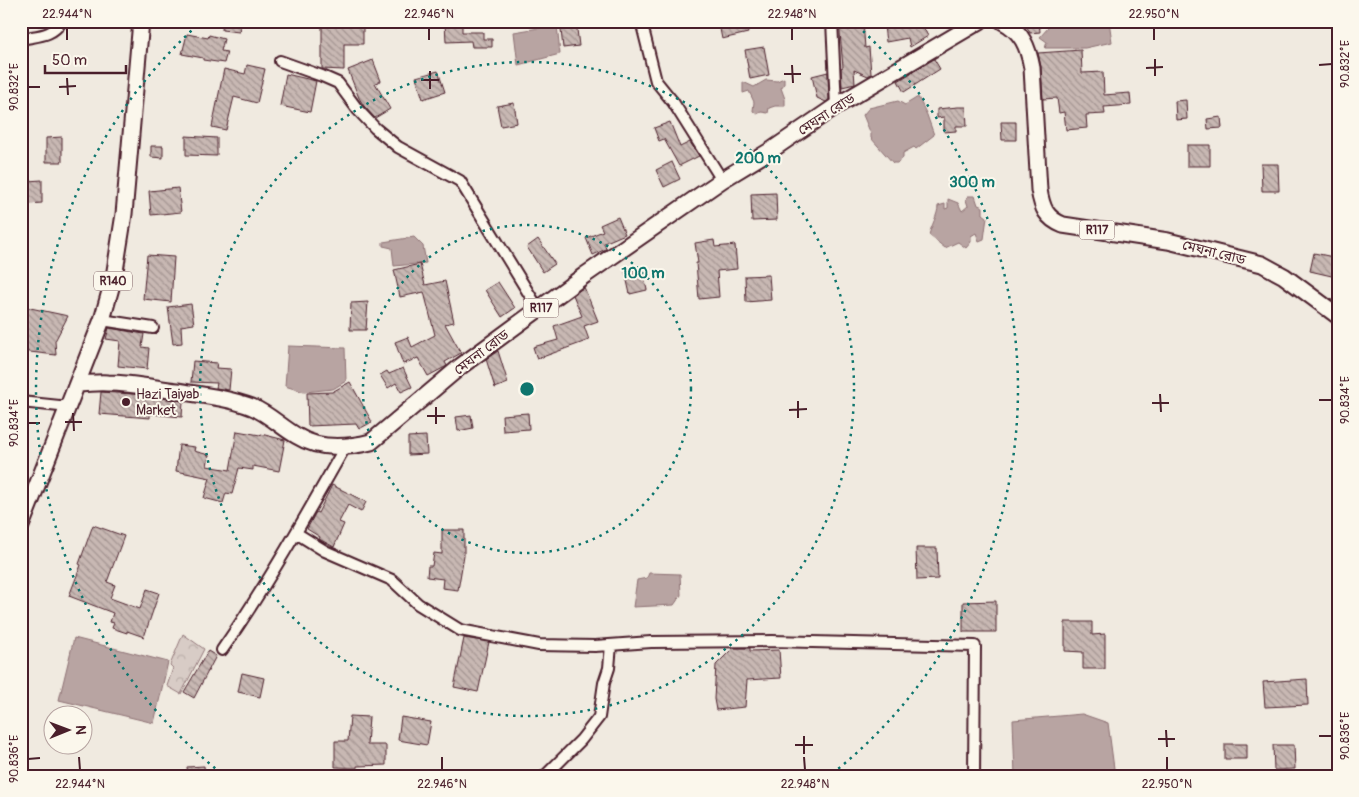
<svg xmlns="http://www.w3.org/2000/svg" width="1359" height="797" font-family="Pangolin,'Noto Sans Bengali',sans-serif">
<style>
.park{fill:url(#park-crowns);stroke:#917678}
.water{fill:#b8a4a2;stroke:#8c6f72}
.building{fill:url(#building-back-hatch);stroke:#4a1f2b}
.lines{fill:none;stroke-linecap:round;stroke-linejoin:round}
.street-casing{stroke:#4a1f2b;stroke-width:14}
.primary-casing{stroke:#4a1f2b;stroke-width:19}
.street{stroke:#fbf7ec;stroke-width:10}
.primary{stroke:#fbf7ec;stroke-width:15}
.ticks{fill:none;stroke:#4a1f2b;stroke-width:2}
.ring{fill:none;stroke:#0f766e;stroke-width:2.5;stroke-dasharray:2.5 5}
.poi-dot{fill:#4a1f2b;stroke:#fbf7ec;stroke-width:2}
.labels{text-anchor:middle;stroke-width:4;stroke-linejoin:round;paint-order:stroke}
.shield{fill:#fbf7ec;stroke:#7f6065;stroke-width:1}
.shield-label{font-size:12px;font-weight:bold;fill:#4a1f2b}
.street-label{font-size:14px;fill:#4a1f2b;stroke:#fbf7ec}
.poi-label{font-size:14px;fill:#4a1f2b;stroke:#fbf7ec;text-anchor:start}
.centre{fill:#0f766e;stroke:#fbf7ec;stroke-width:2.5}
.ring-label{font-size:15px;text-anchor:middle;font-weight:bold;fill:#0f766e;stroke:#fbf7ec;stroke-width:4;stroke-linejoin:round;paint-order:stroke}
.neatline{fill:none;stroke:#4a1f2b;stroke-width:2}
.ticks-label{font-size:12px;text-anchor:middle;fill:#4a1f2b}
</style>
<defs>
<pattern id="park-crowns" width="20" height="18" patternUnits="userSpaceOnUse" patternTransform="scale(1.25)"><rect width="20" height="18" fill="#d8ccc6"/><path d="M2 6a3 3 0 1 1 6 0M12 15a3 3 0 1 1 6 0" fill="none" stroke="#bbafaa"/></pattern>
<pattern id="building-back-hatch" width="6" height="6" patternUnits="userSpaceOnUse" patternTransform="scale(1.25)"><rect width="6" height="6" fill="#c8b8b3"/><path d="M-1 5l2 2M0 0l6 6M5-1l2 2" fill="none" stroke="#a49592"/></pattern>
</defs>
<rect width="100%" height="100%" fill="#f0eae0"/>
<filter id="ink" filterUnits="userSpaceOnUse"><feTurbulence type="fractalNoise" baseFrequency=".02" numOctaves="2"/><feDisplacementMap in="SourceGraphic" scale="10" xChannelSelector="R" yChannelSelector="G"/><feConvolveMatrix kernelMatrix="1 2 1 2 8 2 1 2 1" color-interpolation-filters="sRGB"/></filter>
<g filter="url(#ink)">
<path class="park" d="M183,634L204,649L181,694L167,686L173,668L170,665Z"/>
<path class="water" d="M1047,21H1109L1112,42L1085,48H1045L1047,42L1040,37L1048,28Z
M557,25L560,54L518,65L514,32Z
M784,78V84L781,88L785,99V106H775L769,108L768,113L761,112L757,114L753,111L754,102L749,91L743,93V82L754,87L766,80L777,81Z
M918,97L927,115L934,135L916,149L914,147L903,153V158L897,163H893L871,138V134L863,115L869,108L898,101L905,105Z
M968,196H975L978,205L983,207V214L987,217L984,239L979,241L976,233L971,236V242L966,248L958,242L945,248L929,235C931,226 938,215 938,206L945,204V209L948,208V199L958,203L962,211L968,206L966,200Z
M414,237L423,246L426,263L394,266L392,248L383,246V242Z
M288,346L345,348L346,381L333,389L304,392L285,386Z
M649,573L680,574L681,595L674,605L633,607L637,580L647,578Z
M74,638L168,662L154,723L59,700Z
M1082,714L1108,723L1115,776H1015L1013,720Z"/>
<path class="building" d="M223,21H241L239,32L222,30Z
M462,21V32H483V39H492V47H472L471,41L446,42L445,22Z
M560,21H576L579,46L563,48Z
M730,21H746L748,33L722,39L719,24Z
M839,21H863L865,48L869,47L871,74L868,76L854,70L855,84L842,87L841,68L843,67Z
M903,21H920L928,36L910,47L908,38L886,42L884,26L898,24Z
M1024,21H1039L1040,32L1030,33Z
M322,25H363V44H344V70L322,69Z
M187,34L208,38L209,35L224,39L221,51L227,52L224,63L203,60V58L182,54Z
M764,47L769,75L750,79L745,50Z
M1081,50L1082,73L1103,72L1104,95L1130,93L1131,105L1104,107L1105,114L1086,115L1087,128L1066,130L1064,112L1059,113L1057,98L1043,99L1041,67L1038,53Z
M934,59L940,69L904,92L898,81Z
M373,60L381,81L375,83L390,109L375,118L364,106L359,98L348,70Z
M247,65L265,69L257,103L234,97L226,130L212,127L224,69L245,74Z
M438,71L445,92L423,99L416,77Z
M828,72L829,100L826,102L817,98L812,76Z
M286,74L316,81L310,112L280,106Z
M1186,100L1187,119L1176,120L1175,101Z
M514,103L517,123L501,126L497,106Z
M958,107H966L967,126H956V131L944,132V117L937,118V109Z
M1221,117L1222,128L1208,129L1207,119Z
M670,122L680,147L690,142L699,156L679,166L664,139L659,141L654,128Z
M1001,122H1016V140H1002Z
M186,136L217,138V156L186,155Z
M62,137V162H46V138Z
M1187,145H1210V166H1187Z
M151,146H163V158L151,157Z
M672,162L680,179L664,187L656,170Z
M1261,164H1278L1279,191H1262Z
M42,180V203L28,204L27,181Z
M178,188L181,212L151,215L149,191Z
M776,193L777,220L752,221L751,194Z
M618,217L625,234L604,243L606,249L593,255L586,238L603,231L600,225Z
M538,239L555,264L543,272L527,247Z
M714,240L715,247L735,245L737,269L717,271L719,297L699,299L696,263H698L695,243Z
M1314,253L1338,258L1336,277L1310,271Z
M147,255L174,257L171,302L143,299Z
M420,264L425,285L445,281L454,322L445,324L461,353L445,362L447,366L445,367L428,376L418,358L403,364L395,342L408,337L412,347L435,335L424,292L400,297L394,270Z
M642,268L647,290L630,294L625,272Z
M769,275L771,300L746,302L745,276Z
M498,282L515,308L502,317L485,290Z
M584,287L598,321L584,326L589,340L537,359L533,347L558,340L554,326L582,316L573,295Z
M368,302L366,330H350L351,303Z
M191,304L194,324L181,326L182,343L173,344L168,307Z
M21,306L68,316L55,341L56,355L21,351Z
M109,328L144,334L142,347L149,348L147,369L118,366L120,341L106,339Z
M498,351L508,383L495,388L486,359Z
M193,361L217,363L216,368L231,369L229,390L216,388L217,383L191,382Z
M403,368L412,387L401,392L396,383L388,388L380,375L387,371L389,374Z
M350,382L372,422L359,429L356,424L308,426L307,393L332,392Z
M101,392L133,394L183,401L182,417L150,414V418L99,414Z
M528,413L529,429L503,431L502,415Z
M471,415L473,428L458,431L456,417Z
M237,431L260,435L261,434L285,440L279,471L253,466V470L239,468L232,494L226,493L223,503L204,498L210,478L176,471L179,445L195,447L194,451L209,455L207,466L230,470Z
M426,436L427,454L408,455V437Z
M332,485L366,502L361,512L348,505L339,522L344,524L334,547L319,539L320,537L307,529L316,512L318,513Z
M93,525L124,536L107,582L115,585L110,598L140,609L147,589L159,593L144,637L127,631V633L112,628L114,623L110,622L113,613L69,596L81,565L79,564Z
M442,530H464V555L458,590L442,588L443,579L427,577L428,566H432L434,553L442,554Z
M916,548H937L938,579L917,580Z
M996,601V632H963V602Z
M1065,622H1092V635L1105,634V669H1083V652L1065,651Z
M464,638L489,642L478,692L454,687Z
M733,648H750V651L779,650L781,678L747,680L745,707L716,710L714,699L716,665Z
M208,651L216,656L194,698L184,692Z
M242,673L264,678L260,697L238,692Z
M1307,679L1308,705L1265,707L1263,682Z
M350,716L369,717L367,745H386V765L357,766V768L335,767V741H348Z
M401,717L431,722L427,745L398,740Z
M1225,744H1247V759H1225Z
M1273,745H1294L1295,769L1274,770Z
M204,766L205,776H188L187,767Z"/>
<g class="lines">
<g class="street-casing">
<path id="street" d="M641,21L656,81L673,102L722,180
M832,21L836,106
M21,39C39,35 51,37 62,21
M280,61L322,76L338,83L358,110L375,128L398,147L460,181L539,310
M102,320L153,328
M21,402L69,407
M296,533L325,551L392,580L418,604L460,630L539,645L595,646L651,642L772,641L975,646L974,776
M222,650C267,585 306,516 345,447
M545,776L581,740L599,717L604,683L609,668L611,645"/>
</g>
<g class="primary-casing">
<path id="primary" d="M1002,21C1022,31 1028,47 1032,68L1039,190C1042,208 1046,218 1063,225L1168,241L1262,264L1284,276L1338,316
M77,384C88,384 98,382 108,383C131,383 154,388 177,391C202,395 228,398 252,407C269,414 281,427 297,436C319,450 347,448 371,442L461,366L585,275L722,180L773,149L836,106L980,21
M21,526L102,320L114,277L124,214L141,21"/>
</g>
<use href="#street" class="street"/>
<use href="#primary" class="primary"/>
</g>
</g>
<path class="ticks" d="M67,28V40M429,28V40M792,28V40M1154,28V40M1155,59V76M792,65L793,83M1319,65L1332,64M1146,68L1163,67M430,71V89M784,74H801M67,78L68,95M421,80H439M28,87H40M59,87L76,86M1160,394L1161,412M1319,400H1332M798,401V418M1152,403H1169M436,407V424M789,410L807,409M73,413L74,431M427,416H445M65,422H82M28,423H40M1166,730L1167,747M804,736V754M1319,736H1332M1158,739H1175M795,745H813M79,757L80,770M442,757V770M804,757L805,770M1167,757V770M28,759L40,758"/>
<g class="ring">
<circle cx="527" cy="389" r="164"/>
<circle cx="527" cy="389" r="327"/>
<path d="M221 773A491 491 0 0 1 202 21M852 21A491 491 0 0 1 833 773"/>
</g>
<circle class="poi-dot" cx="126" cy="402" r="5"/>
<g class="labels">
<g class="shield">
<rect x="1079.5" y="220.5" width="35" height="19" rx="4"/>
<rect x="94" y="271.5" width="38" height="19" rx="4"/>
<rect x="523.5" y="298.5" width="35" height="19" rx="4"/>
</g>
<g class="shield-label">
<text x="1097" y="234">R117</text>
<text x="113" y="285">R140</text>
<text x="541" y="312">R117</text>
</g>
<g class="street-label">
<text transform="translate(826 114) rotate(-33)" y="5">মেঘনা রোড</text>
<text transform="translate(1214 252) rotate(14)" y="5">মেঘনা রোড</text>
<text transform="translate(481 352) rotate(-37)" y="5">মেঘনা রোড</text>
</g>
<g class="poi-label">
<text x="136" y="399">Hazi Taiyab<tspan x="136" dy="16">Market</tspan></text>
</g>
</g>
<circle cx="527" cy="389" r="8" class="centre"/>
<g class="ring-label">
<text x="758" y="163">200 m</text>
<text x="972" y="187">300 m</text>
<text x="643" y="278">100 m</text>
</g>
<rect width="1359" height="797" fill="none" stroke="#fbf7ec" stroke-width="55"/>
<g transform="translate(68 730) rotate(89)"><circle r="24" fill="#fbf7ec" stroke="#b4a19f"/>
<path d="M0-4L9 19L0 12L-9 19Z" fill="#4a1f2b"/>
<text y="-8" font-size="14" font-weight="bold" text-anchor="middle" fill="#4a1f2b">N</text>
</g>
<path d="M45 65v8h81v-8" fill="none" stroke="#4a1f2b" stroke-width="2.5"/>
<text x="52" y="65" font-size="15" fill="#4a1f2b" stroke="#fbf7ec" stroke-width="4" paint-order="stroke">50 m</text>
<rect x="28" y="28" width="1304" height="742" class="neatline"/>
<g class="ticks-label">
<text x="67" y="18">22.944°N</text>
<text x="429" y="18">22.946°N</text>
<text x="792" y="18">22.948°N</text>
<text x="1154" y="18">22.950°N</text>
<text transform="translate(1345 64) rotate(-90)" y="4">90.832°E</text>
<text transform="translate(14 87) rotate(-90)" y="4">90.832°E</text>
<text transform="translate(1345 400) rotate(-90)" y="4">90.834°E</text>
<text transform="translate(14 423) rotate(-90)" y="4">90.834°E</text>
<text transform="translate(1345 736) rotate(-90)" y="4">90.836°E</text>
<text transform="translate(14 759) rotate(-90)" y="4">90.836°E</text>
<text x="80" y="788">22.944°N</text>
<text x="442" y="788">22.946°N</text>
<text x="805" y="788">22.948°N</text>
<text x="1167" y="788">22.950°N</text>
</g>
</svg>
